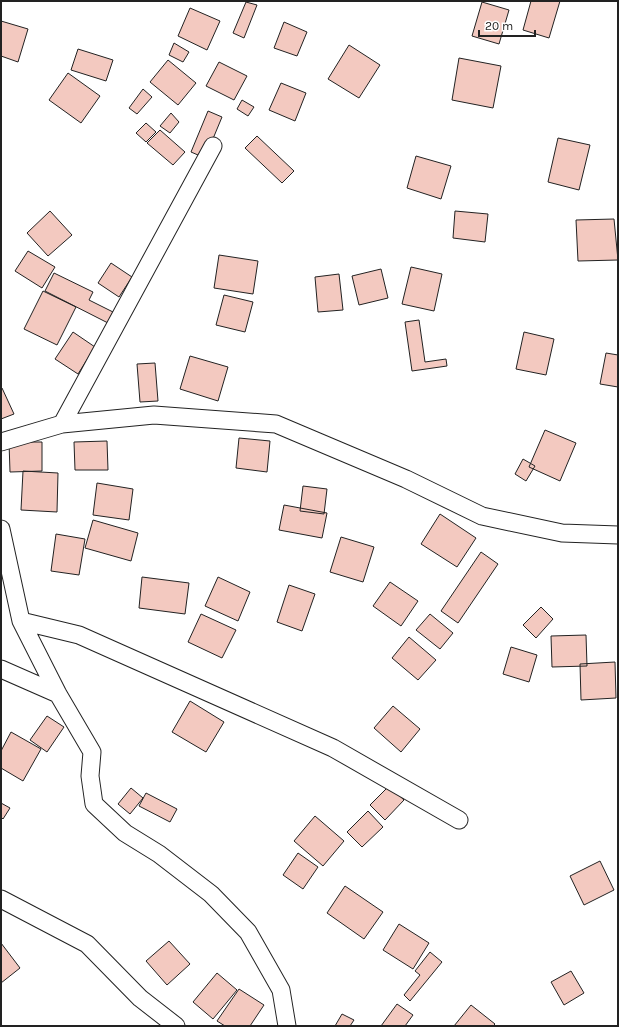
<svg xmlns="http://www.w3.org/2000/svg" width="619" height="1027" font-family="Karla,sans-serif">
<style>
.building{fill:#f3c9c0;stroke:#222}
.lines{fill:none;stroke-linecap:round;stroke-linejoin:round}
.street-casing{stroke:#222;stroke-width:19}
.street{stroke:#fff;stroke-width:17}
</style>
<rect width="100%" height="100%" fill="#fff"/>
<path class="building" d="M531,1H560L549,38L523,30Z
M246,2L257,5L244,38L233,33Z
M482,2L509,10L499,44L472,36Z
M190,8L220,21L207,50L178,36Z
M1,21L28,29L18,62L1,56Z
M284,22L307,32L297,56L274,48Z
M174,43L189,52L183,62L169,55Z
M349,45L380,65L359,98L328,79Z
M78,49L113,60L106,81L71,70Z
M459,58L501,66L493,108L452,100Z
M168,60L196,83L178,105L150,82Z
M219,62L247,76L234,100L206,86Z
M68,73L100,96L81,123L49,100Z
M281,83L306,93L295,121L269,110Z
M143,89L152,97L137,114L129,108Z
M242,100L254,107L248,116L237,109Z
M208,111L222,117L205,158L191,152Z
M171,113L179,122L170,133L160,126Z
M146,123L156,132L146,142L136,133Z
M160,130L185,152L173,165L147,143Z
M257,136L294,171L282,183L245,148Z
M558,138L590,145L579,190L548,182Z
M416,156L451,166L441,199L407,188Z
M50,211L72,235L48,256L27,233Z
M455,211L488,214L485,242L453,238Z
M614,219L618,260L578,261L576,220Z
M28,251L55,267L42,288L15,271Z
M219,255L258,261L253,294L214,288Z
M111,263L132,277L119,297L98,283Z
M411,267L442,274L434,311L402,304Z
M381,269L388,298L359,305L352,276Z
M54,273L93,292L89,300L113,312L108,323L45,291Z
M339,274L343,310L318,312L315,277Z
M43,291L76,307L57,345L24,329Z
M224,295L253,302L245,332L216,325Z
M419,320L425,362L446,359L447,366L412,371L405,322Z
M73,332L95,347L78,374L55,359Z
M524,332L554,339L546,375L516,369Z
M606,353L618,355V387L600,384Z
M190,356L228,367L218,401L180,389Z
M155,363L158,401L140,402L137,364Z
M2,388L14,414L1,419V389Z
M545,430L576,443L560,481L529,467Z
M239,438L270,441L267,472L236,468Z
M107,441L108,470H75L74,442Z
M9,442H42V471L10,472Z
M523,459L535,466L526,481L515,474Z
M23,471L58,473L57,512L21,510Z
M97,483L133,489L129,520L93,515Z
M303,486L327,489L324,514L300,511Z
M284,505L327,513L322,538L279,530Z
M440,514L476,538L457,567L421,544Z
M93,520L138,533L131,561L85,548Z
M56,534L85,539L79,575L51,571Z
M341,537L374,547L363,582L330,572Z
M481,552L498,564L458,623L441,611Z
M142,577L189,583L185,614L139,608Z
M218,577L250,592L238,621L205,606Z
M390,582L418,601L401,626L373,606Z
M289,585L315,594L302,631L277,622Z
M541,607L553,619L536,638L523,625Z
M201,614L236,630L222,658L188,642Z
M430,614L453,633L440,649L416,630Z
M586,635L587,666L552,667L551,636Z
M409,637L436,660L418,680L392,658Z
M511,647L537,655L529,682L503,674Z
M615,662L616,698L581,700L580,664Z
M190,701L224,722L206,752L172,732Z
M393,706L420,729L401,752L374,728Z
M47,716L64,727L47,752L30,740Z
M11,732L41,749L23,781L1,768V751Z
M389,786L404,800L385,820L370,805Z
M131,788L143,798L130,814L118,804Z
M146,793L177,809L170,822L139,806Z
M1,803L10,808L3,819L1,817Z
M368,811L383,827L362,847L347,832Z
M315,816L344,841L323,866L294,841Z
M298,853L318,867L303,889L283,875Z
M600,861L614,890L584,905L570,876Z
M345,886L383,912L364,939L327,913Z
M399,924L429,943L413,969L383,950Z
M169,941L190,964L167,985L146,961Z
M1,943L20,968L1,983Z
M430,952L442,962L410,1001L404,995L420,975L415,971Z
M571,971L584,993L564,1005L551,982Z
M217,973L237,990L213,1019L193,1002Z
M239,989L264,1005L250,1026H225L217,1021Z
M397,1004L413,1015L405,1026H381Z
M471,1005L495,1024L493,1026H454Z
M342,1014L354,1020L350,1026H335Z"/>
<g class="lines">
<g class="street-casing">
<path id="street" d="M62,424L213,146
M1,442L62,424L154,415L276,424L406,479L482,516L562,533L618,535
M1,529L21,621L58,694L92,752L90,776L94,804L125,833L159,854L211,894L248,932L281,990L287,1026
M21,621L79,635L333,748L459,820
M1,669L58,694
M1,899L87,944L140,998L176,1026"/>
</g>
<use href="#street" class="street"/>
</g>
<rect width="619" height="1027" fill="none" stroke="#222222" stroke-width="4"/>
<path d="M479 30v6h56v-6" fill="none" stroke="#222222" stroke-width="2"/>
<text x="485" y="30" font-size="12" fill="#222222" stroke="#ffffff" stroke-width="3" paint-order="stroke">20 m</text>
</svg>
